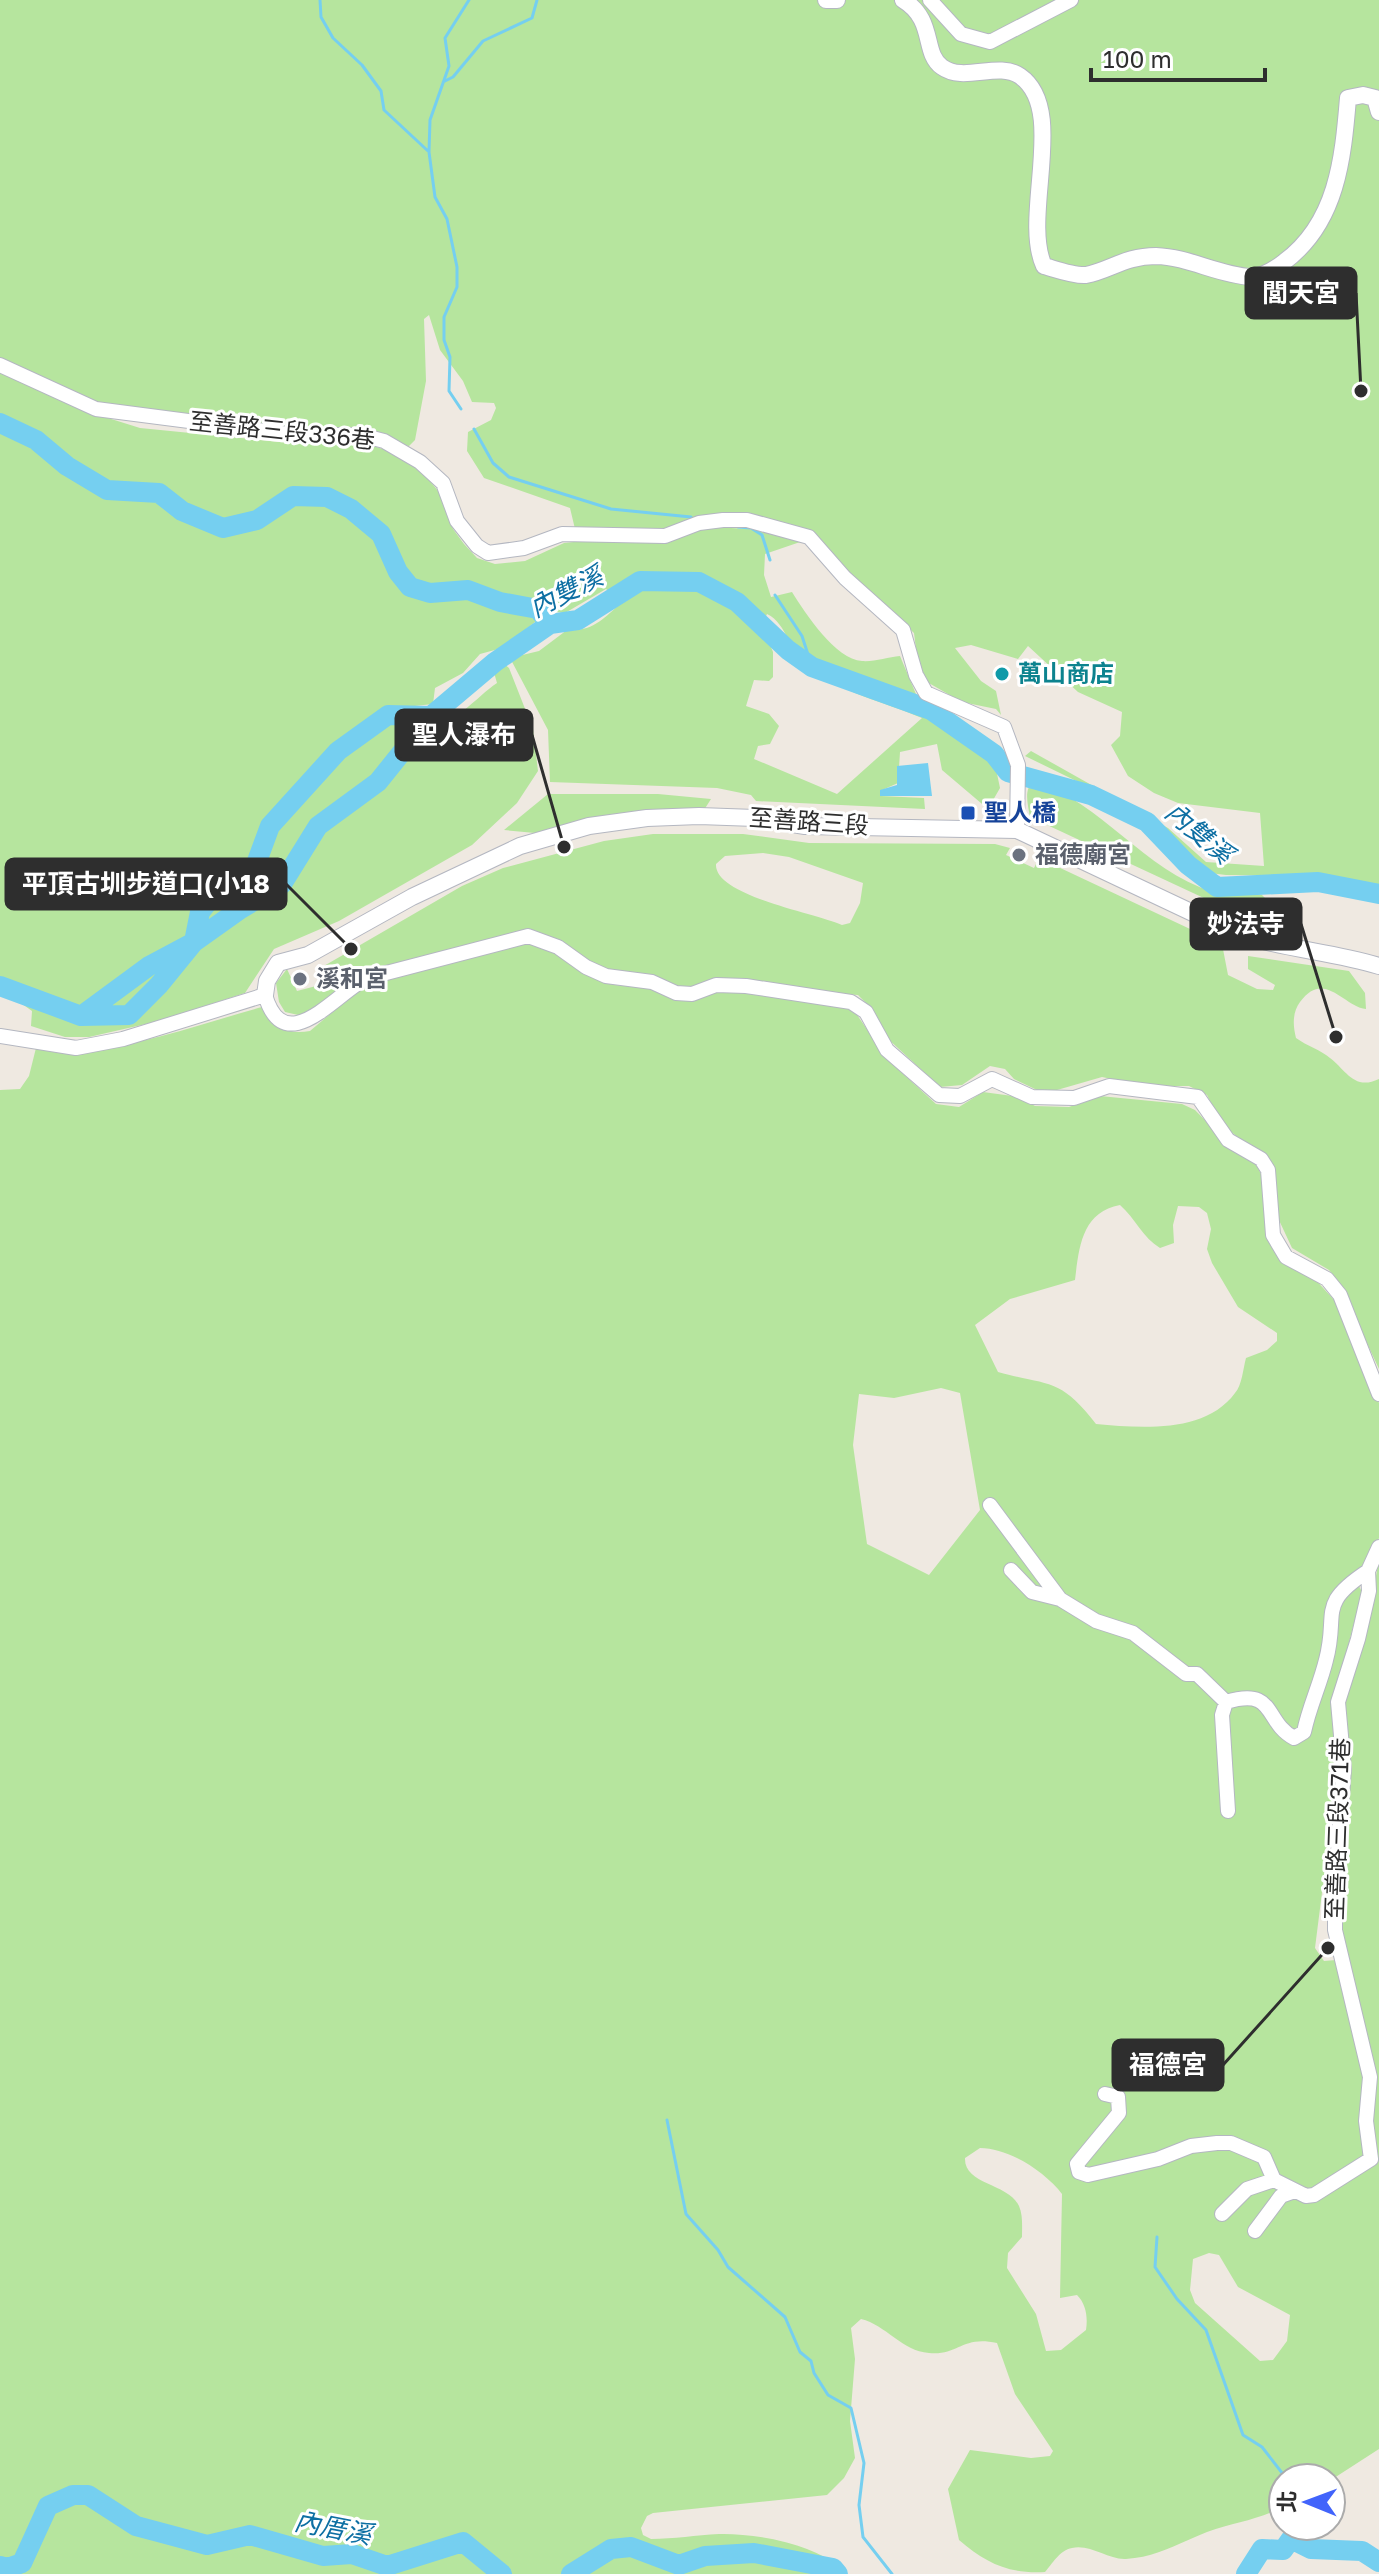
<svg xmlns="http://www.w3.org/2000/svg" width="1379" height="2574" font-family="'Golos Text','Noto Sans TC',sans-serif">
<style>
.green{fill:#b6e59e;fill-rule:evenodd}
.water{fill:#75cff0}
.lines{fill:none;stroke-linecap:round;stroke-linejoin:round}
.stream{stroke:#75cff0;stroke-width:3}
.river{stroke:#75cff0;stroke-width:20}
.minor-casing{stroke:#b4b7c1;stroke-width:16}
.tertiary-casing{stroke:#b4b7c1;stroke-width:18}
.minor{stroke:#fff;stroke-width:14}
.tertiary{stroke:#fff;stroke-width:16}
.culture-dot{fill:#0f9aa8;stroke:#fff;stroke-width:3}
.transit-dot{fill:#1a4fb4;stroke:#fff;stroke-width:3}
.worship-dot{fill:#6b7280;stroke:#fff;stroke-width:3}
.labels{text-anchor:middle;stroke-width:6;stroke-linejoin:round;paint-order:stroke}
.street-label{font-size:24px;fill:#2e2e2e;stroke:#fff}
.culture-label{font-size:24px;font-weight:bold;fill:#0d838f;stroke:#fff;text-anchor:start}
.transit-label{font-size:24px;font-weight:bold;fill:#164399;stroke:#fff;text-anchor:start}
.worship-label{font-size:24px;font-weight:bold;fill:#5b616d;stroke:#fff;text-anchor:start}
.water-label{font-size:26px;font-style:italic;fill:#0d6fa3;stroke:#fff}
.leader{fill:none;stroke:#2e2e2e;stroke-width:3}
.callout-dot{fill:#2e2e2e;stroke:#fff;stroke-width:3}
.callout{fill:#2e2e2e;stroke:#2e2e2e;stroke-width:3}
.callout-label{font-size:26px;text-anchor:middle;font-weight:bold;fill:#fff}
</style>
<rect width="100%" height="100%" fill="#efe9e1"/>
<path class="green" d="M0,0H1379V888L1322,876L1226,875L1193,871L1171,860L1128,814L1103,794L1025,756L1031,751L1168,828L1206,862L1264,866L1260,813L1178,803L1154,793L1128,776L1111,745L1120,736L1122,712L1078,692L1028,646L1018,659L971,645L955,648L981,681L996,691L1001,715L996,709L962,702L927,682L917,657L914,633L811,536L698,517L665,528L575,529L570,508L484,478L467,451L468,432L491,420L496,408L494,403L472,402L463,381L440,350L429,315L424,319L426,381L415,440L409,446L97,404L0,359Z
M0,373L92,413L140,428L290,443L367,444L386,450L415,466L430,481L443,497L453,529L464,544L477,558L495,564L525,561L564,543L713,527L749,529L803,541L765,554L764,575L771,597L792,592C805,613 836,660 862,661C874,662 888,657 900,656L921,706L995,764L1000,788L988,809L942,770L937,744L900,752L898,783L880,791L881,796L924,798L925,809L756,801L751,795L717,788L550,782L548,730L510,658L539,651L567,630C593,632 604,618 622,602L606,589L565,613L549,611L502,648L480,654L463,673L435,688L433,704L387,709L389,715C397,718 404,723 413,726C447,736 473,699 497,683L493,669L503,663L509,668L533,729L538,771L517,803L472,845L339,921L274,949L245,993L159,1021L89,1037H65L31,1026L32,1011L0,988ZM767,614C788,624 789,654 808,667C844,694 882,701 922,718L837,794L754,759L758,746L770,744L779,726L769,714L746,706L754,680L769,681L773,677V652L762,625Z
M1034,781C1103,803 1143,870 1213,892C1229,897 1246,892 1262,895L1266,899V927L1030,817C1028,805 1023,789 1034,781Z
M548,794H658L711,799L704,810L567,824L535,833L504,830Z
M653,834H743L809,843L995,844L1010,848L1006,855L1034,868L1039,858L1222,944L1228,975L1257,989L1273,990L1275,985L1248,969V956L1349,971L1365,993L1366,1009C1343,1006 1324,969 1300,1002C1292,1013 1293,1026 1296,1038C1307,1046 1321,1050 1330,1058C1346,1070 1354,1091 1379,1079V1369L1338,1281L1329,1270L1292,1248L1278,1218L1267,1160L1221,1124L1207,1095L1189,1086H1146L1102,1077L1057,1090L1039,1091L1014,1079L1005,1069L990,1066L962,1085L940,1087L886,1037L872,1009L858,995L811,992L735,978L688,988L671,987L649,974L602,969L509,934L359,975L346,982L307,1017L285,1012L279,1002L276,983L287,969L297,991L320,985L317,970L462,886L503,868L604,841ZM763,853L789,857L863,883L860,903L850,923L842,925C816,913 714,896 716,864L725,856Z
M514,943L536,944L571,960L586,975L614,985L649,987L675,999L734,990L853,1009L888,1060L936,1104L959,1107L983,1092L1019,1097L1035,1106L1069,1107L1100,1096L1182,1104L1195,1110L1235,1151L1256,1163L1263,1179L1270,1245L1283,1262L1313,1277L1336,1302L1379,1403V1538L1357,1582L1362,1592L1336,1693L1338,1766L1315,1948L1324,1961L1336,1960L1343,1952L1342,1854L1347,1813L1344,1698L1365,1634L1379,1560V2449L1331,2480L1283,2478V2507C1255,2521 1235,2522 1207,2532C1179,2543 1157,2557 1126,2559C1108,2560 1091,2544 1072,2548C1060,2550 1052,2564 1045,2572C1008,2574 986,2563 959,2540L948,2489L970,2450L1031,2458L1050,2456L1053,2451L1015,2394L997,2343C962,2335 958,2356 929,2353C902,2351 886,2325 861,2319L851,2328L855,2359L850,2421L855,2458L844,2478L827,2495L653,2513L647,2516L641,2528L643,2535L651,2539C674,2539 696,2535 719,2534C757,2533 821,2545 847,2574H0V1090L20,1089L29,1076L36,1048C113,1058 189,1027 262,1007C272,1027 287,1035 310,1031L368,982ZM1120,1205C1135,1218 1143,1238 1160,1248L1174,1243L1173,1225L1178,1206L1199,1207L1207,1213L1211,1229L1207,1249L1212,1263L1238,1307L1277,1333V1341L1267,1350L1246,1358C1243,1369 1242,1385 1235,1393C1205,1434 1140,1428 1096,1424C1060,1377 1049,1386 998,1372L975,1325L1010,1299L1075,1280C1079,1247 1082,1212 1120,1205ZM941,1388L960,1393L980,1510L929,1575L867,1544L853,1445L859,1394L894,1398ZM980,2148C1009,2148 1045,2172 1062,2194L1060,2298L1077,2295C1086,2304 1088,2317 1086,2330L1061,2350L1046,2351L1036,2314L1007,2268L1008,2253L1022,2237C1022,2227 1023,2215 1019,2206C1009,2183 964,2185 965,2158ZM1209,2253L1219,2255L1238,2287L1290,2315L1287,2341L1273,2360L1260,2361L1195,2303L1190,2290L1193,2259Z"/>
<path class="water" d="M928,763L932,796H880V790L897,785V766Z"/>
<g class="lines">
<path class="stream" d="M320,0L321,17L333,38L362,65L381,91L384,110L428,151
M445,81L453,77L483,41L532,18L537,0
M461,409L449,391L450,357L444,340V317L457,287V267L447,219L435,197L429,152L430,120L449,66L445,38L469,0
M474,429L493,463L509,477L611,509L691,517
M738,527L751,528L762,535L770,560
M775,595L802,636L812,667
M667,2120L686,2214L718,2250L728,2267L785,2317L800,2352L811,2361L814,2373L828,2395L851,2408L864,2463L859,2505L863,2537L892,2574
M1157,2237L1155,2267L1177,2299L1206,2330L1243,2435L1262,2447L1286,2478
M1289,2526L1291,2539"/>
<path class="river" d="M0,423L36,440L67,466L107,490L159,493L182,511L223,528L257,520L293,496L327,497L351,509L381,534L398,572L410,587L430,593L468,590L500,602L538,609L550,624
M239,910L282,884L318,826L378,782L431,716
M0,986L81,1016L129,1015L159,985L194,942L239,910L270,826L338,751L388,715L431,716L495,662L550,624L578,620L640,581L699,582L737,602L788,650L812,667L931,710L994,754L1008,772L1091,795L1147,822L1188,865L1217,887L1318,882L1379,894
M81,1016L149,966L194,942L200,912L233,871L252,872
M0,2566L8,2568L22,2563L48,2506L73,2495H88L136,2526L207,2545L250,2535L323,2556L352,2554L387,2566L463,2542L502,2574
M571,2574L611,2549L631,2547L679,2565L705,2556L754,2553L833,2568L838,2574
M1246,2574L1262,2549L1283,2550L1291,2539L1311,2549L1362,2551L1379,2562"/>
<g class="minor-casing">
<path id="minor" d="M930,0L961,34L990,42L1071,0
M0,365L96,409L296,435H361L384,441L420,462L443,483L457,521L477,546L488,553L524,548L562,534L665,536L699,523L723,520H747L809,537L845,578L903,630L916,675L926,693L1004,727L1018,765L1017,830
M0,1036L76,1048L123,1039L265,995C285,1062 337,992 367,978L528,936L558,947L586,967L606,976L652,982L676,993L692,994L716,985L746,986L851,1002L866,1012L887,1050L939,1095L960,1096L992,1079L1032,1097L1074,1098L1109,1086L1198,1097L1228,1140L1261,1159L1268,1170L1273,1235L1286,1257L1327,1279L1340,1295L1379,1394
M990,1505L1060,1599L1096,1621L1133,1633L1186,1674H1197L1226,1702C1277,1687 1263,1721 1294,1738L1304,1732C1309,1707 1320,1685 1326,1660C1339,1612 1316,1605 1368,1571
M1011,1570L1032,1592L1060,1599
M1226,1702L1222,1715L1228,1811
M1105,2094L1118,2097L1119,2113L1077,2164L1079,2172L1088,2175L1158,2159L1191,2146L1217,2143H1231L1264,2157L1274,2180L1306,2196L1314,2195L1371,2159L1366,2121L1370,2077L1335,1930V1892L1344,1769L1338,1702L1358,1639L1369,1591L1368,1571L1379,1547
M1222,2214L1247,2189L1274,2180
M1255,2231L1281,2196L1295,2191"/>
</g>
<g class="tertiary-casing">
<path id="tertiary" d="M826,0H837
M903,0C936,20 922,53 942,67C964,83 998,61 1020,76C1068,109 1021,216 1044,266C1055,269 1074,276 1086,275C1111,270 1125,256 1156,256C1189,257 1218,275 1251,277C1263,277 1275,269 1284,262C1337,223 1343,159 1348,98L1363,95L1375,98L1379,112
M265,995L267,981L278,963L308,955L412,897L520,846L589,826L647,818L699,816L755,818L805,826L1017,830L1231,931C1279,949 1330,951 1379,966"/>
</g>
<use href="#minor" class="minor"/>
<use href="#tertiary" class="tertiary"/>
</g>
<circle class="culture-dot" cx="1002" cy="674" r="8"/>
<rect class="transit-dot" x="960" y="805" width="16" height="16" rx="4"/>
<g class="worship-dot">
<circle cx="1019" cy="855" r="8"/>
<circle cx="300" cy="979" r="8"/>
</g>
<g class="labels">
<g class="street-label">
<text transform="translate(282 431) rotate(6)" y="8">至善路三段336巷</text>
<text transform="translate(809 822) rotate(4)" y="8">至善路三段</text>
<text transform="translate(1338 1829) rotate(-88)" y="8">至善路三段371巷</text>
</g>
<g class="culture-label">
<text x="1018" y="682">萬山商店</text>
</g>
<g class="transit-label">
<text x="984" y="821">聖人橋</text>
</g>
<g class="worship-label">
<text x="1035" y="863">福德廟宮</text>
<text x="316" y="987">溪和宮</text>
</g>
<g class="water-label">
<text transform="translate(566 592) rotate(-27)" y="9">內雙溪</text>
<text transform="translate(1199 833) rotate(40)" y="9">內雙溪</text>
<text transform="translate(333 2528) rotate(11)" y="9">內厝溪</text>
</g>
</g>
<path class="leader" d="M1361 391L1356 293M564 847L532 735M351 949L286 884M1336 1037L1301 924M1328 1948L1223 2065"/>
<g class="callout-dot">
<circle cx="1361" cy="391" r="8"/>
<circle cx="564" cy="847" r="8"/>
<circle cx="351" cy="949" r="8"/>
<circle cx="1336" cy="1037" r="8"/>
<circle cx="1328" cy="1948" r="8"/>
</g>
<g class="callout">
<rect x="1246" y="268" width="110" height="50" rx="8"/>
<rect x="396" y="710" width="136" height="50" rx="8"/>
<rect x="6" y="859" width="280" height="50" rx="8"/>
<rect x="1191" y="899" width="110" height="50" rx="8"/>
<rect x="1113" y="2040" width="110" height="50" rx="8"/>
</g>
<g class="callout-label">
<text x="1301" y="302">閭天宮</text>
<text x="464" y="744">聖人瀑布</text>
<text x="146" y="893">平頂古圳步道口(小18</text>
<text x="1246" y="933">妙法寺</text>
<text x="1168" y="2074">福德宮</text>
</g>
<g transform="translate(1307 2502) rotate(271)"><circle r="38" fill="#ffffff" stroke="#ababab" stroke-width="2"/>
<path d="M0-6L14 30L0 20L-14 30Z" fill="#4264fb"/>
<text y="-12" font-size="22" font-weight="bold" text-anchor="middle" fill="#2e2e2e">北</text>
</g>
<path d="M1091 68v12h174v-12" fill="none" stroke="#2e2e2e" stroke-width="4"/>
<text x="1103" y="68" font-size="24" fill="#2e2e2e" stroke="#ffffff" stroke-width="6" paint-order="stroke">100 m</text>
</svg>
